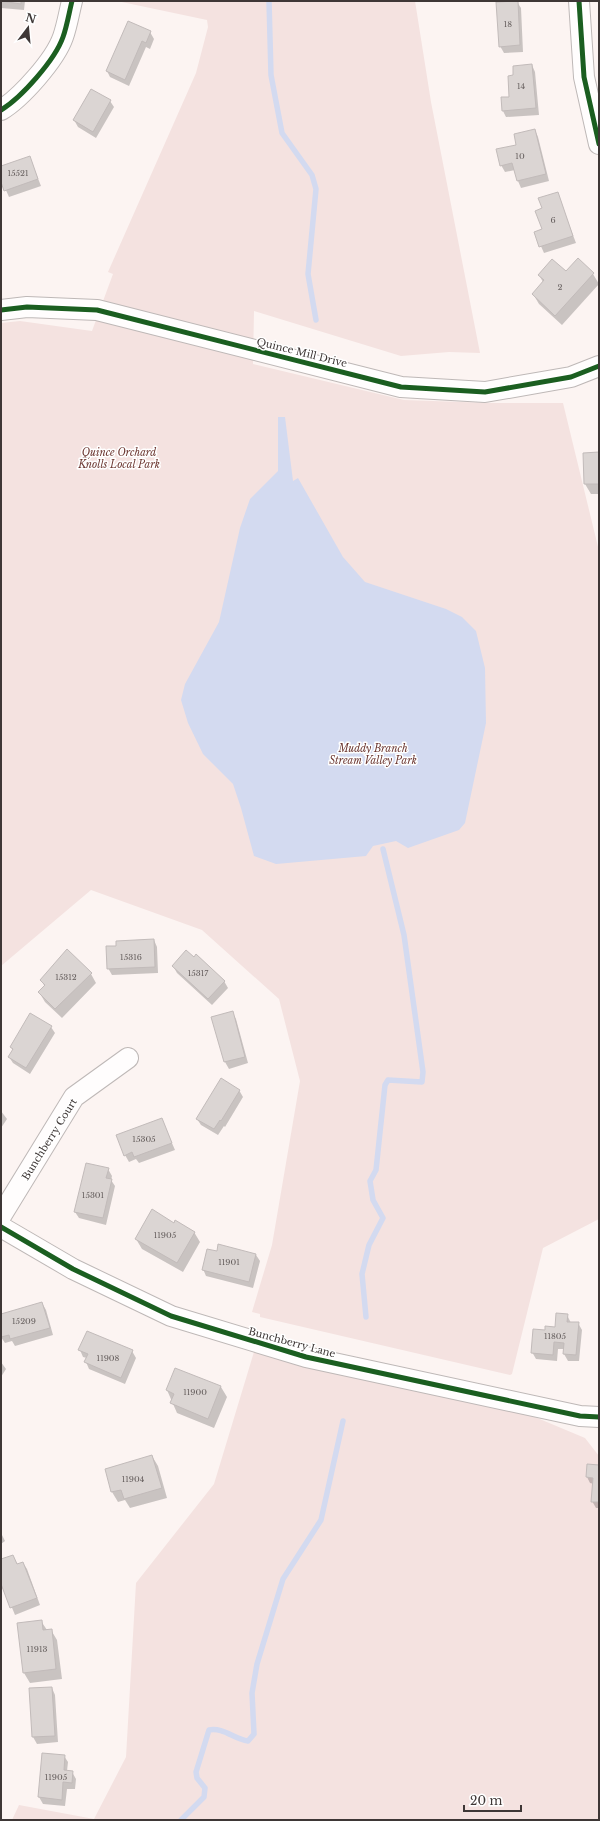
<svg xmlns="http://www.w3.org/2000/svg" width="600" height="1821" font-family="'Libre Baskerville',serif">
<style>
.green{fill:#f4e2e0}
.water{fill:#d3daf0}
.shadow{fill:#0003}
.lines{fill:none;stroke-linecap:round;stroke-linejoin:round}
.stream{stroke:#d3daf0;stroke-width:5.5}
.building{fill:#dbd5d3;stroke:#c2bbba}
.street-casing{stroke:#beb8b7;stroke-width:22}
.street{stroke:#fffdfd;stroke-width:20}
.cycleway-casing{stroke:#fff;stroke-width:8}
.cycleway{stroke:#1b5e20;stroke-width:5}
.labels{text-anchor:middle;stroke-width:3;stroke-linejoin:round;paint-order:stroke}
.number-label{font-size:8px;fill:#655e5d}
.street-label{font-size:10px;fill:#3e3736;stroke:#fff}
.park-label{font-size:10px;font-style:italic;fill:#6d3832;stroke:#fff}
</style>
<rect width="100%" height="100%" fill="#fcf4f2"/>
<path class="green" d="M117,1H415L431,102L480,353L449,352L401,356L254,311L253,364L404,400L490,403H563L599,551V1219L543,1248L512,1374L510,1375L260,1317V1314L252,1312L272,1245L300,1081L279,999L202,930L91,890L1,966V323L20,321L92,331L113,274L108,272L196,73L208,27L207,20Z
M257,1342L485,1396L585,1438L599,1456V1820H12L19,1805L94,1819L126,1757L136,1583L214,1484Z"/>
<path class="water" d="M278,417H285L293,481L298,478L343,557L365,582L446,609L462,617L476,631L485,668L486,723L465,823L459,830L408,848L396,841L373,846L366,856L276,864L254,856L241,808L233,784L203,754L188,723L181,700L185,684L219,622L240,528L250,499L278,471Z"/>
<path class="shadow" d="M1,1H25L24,10L1,8Z
M517,2L521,8L523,52L504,53L500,46Z
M150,32L154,39L150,49L146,47L129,86L110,77L107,71Z
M532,65L535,72L539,115L506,117L503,111L510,98L515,76Z
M110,101L114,107L96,138L78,127L74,120Z
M535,130L538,137L549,181L521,188L518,181L515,170L505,172L501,165L517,145Z
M30,158L41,186L9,197L1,179V167Z
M557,193L576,243L544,253L535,233L543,230V209Z
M566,273L593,274L599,284L562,325L539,304L533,294L543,282L539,275Z
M599,453V494H591L585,484L584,454Z
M154,940L157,947L158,973L112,975L108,968L117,947Z
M173,966L224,981L228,988L212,1005L177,973Z
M91,974L96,983L62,1018L45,1002L39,992L45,987L41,980Z
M232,1012L236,1019L248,1063L229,1069L225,1062L212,1017Z
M51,1027L55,1033L30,1074L13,1063L9,1057L13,1051L11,1047Z
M239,1090L243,1097L225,1127L224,1126L218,1135L201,1125L197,1119Z
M1,1111L7,1119L1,1128Z
M162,1120L175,1150L139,1163L136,1159L129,1162L125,1155Z
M108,1169L112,1176L111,1180L115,1186L106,1225L79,1218L75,1212Z
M174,1224L194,1232L200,1242L183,1272L142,1249L136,1239Z
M217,1253L256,1255L260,1261L253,1288L206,1276L203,1269Z
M42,1303L46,1310L53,1335L15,1346L12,1341L5,1343L1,1337V1315Z
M567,1315L571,1323H578L582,1330L579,1361H568L564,1354L565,1349H558L557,1361L536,1359L532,1352L546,1332L556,1328Z
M80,1350L132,1351L136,1358L125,1384L89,1369L86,1362L87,1358L83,1357Z
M1,1362L6,1369L1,1377Z
M176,1369L221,1387L227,1397L214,1428L177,1413L167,1390Z
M152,1456L158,1466L167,1498L130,1508L125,1500L118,1502L112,1492L106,1469Z
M599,1466V1508H596L592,1501L594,1484L590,1483L587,1477Z
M1,1533L5,1541L1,1544Z
M13,1556L18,1565L23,1563L27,1569L40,1605L15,1615L1,1581V1561Z
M41,1621L47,1630H51L57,1640L62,1679L30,1683L24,1673Z
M52,1688L55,1695L58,1742L37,1744L33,1737L30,1689Z
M64,1756L68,1762L67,1771L72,1772L76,1779L75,1789H67L65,1806L43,1804L39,1797Z"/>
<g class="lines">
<path class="stream" d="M269,1L271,75L282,133L312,175L316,189L308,274L316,320
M366,1317L362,1274L369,1245L383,1218L373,1200L370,1181L376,1170L385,1085L388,1080L422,1082L423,1072L404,935L383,849
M181,1820L204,1797L205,1788L197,1778L196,1772L209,1730C223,1727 234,1739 248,1741L254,1734L252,1693L257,1664L283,1579L321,1520L343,1421"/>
</g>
<path class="building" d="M1,1H21V4Z
M518,1L520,45L499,47L496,2Z
M128,21L151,31L146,43L142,41L125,80L106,71Z
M532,64L536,108L502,111L501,97H509L508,76L513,75V66Z
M91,89L111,100L93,132L73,120Z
M535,129L546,174L517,181L512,163L500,166L496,149L516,145L514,134Z
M30,156L38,179L4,191L1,182V166Z
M558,192L573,236L539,247L534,232L542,229L535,211L542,208L538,198Z
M578,258L594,273L555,316L532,294L544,280L538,275L552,259L566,271Z
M599,452V484H584L583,453Z
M154,939L155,967L107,969L106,946H116V941Z
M67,949L92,973L55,1009L38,992L45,985L40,980Z
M186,950L194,957L196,954L225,981L208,999L172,966Z
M233,1011L245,1057L224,1062L211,1017Z
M30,1013L52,1026L26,1068L8,1057L13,1049L10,1047Z
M221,1078L240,1090L221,1121L220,1120L214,1129L196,1119Z
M162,1118L172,1143L134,1157L132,1152L124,1156L116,1135Z
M86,1163L109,1168L106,1178L112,1179L103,1218L74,1212Z
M152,1209L174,1223L175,1220L195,1232L177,1263L135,1239Z
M218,1244L256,1254L249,1282L202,1270L207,1249L217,1251Z
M42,1302L50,1328L10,1339L9,1335L1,1337V1314Z
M556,1313L568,1314L567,1322H579L576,1355L563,1354L564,1343L554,1342L553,1355L531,1353L533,1329L545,1330V1326L555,1327Z
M87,1331L133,1350L121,1378L84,1362L88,1354L78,1350Z
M175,1368L221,1386L208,1419L170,1403L174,1394L166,1390Z
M152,1455L162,1488L124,1499L121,1490L111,1492L105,1469Z
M587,1464L599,1465V1502H591L593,1478L586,1477Z
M13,1555L17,1564L23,1562L37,1598L10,1608L1,1584V1559Z
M42,1620L43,1630L52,1629L56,1669L23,1673L17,1623Z
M52,1687L55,1736L32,1737L29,1688Z
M42,1753L65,1755L64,1770L73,1771L72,1783L63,1782L62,1800L38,1797Z"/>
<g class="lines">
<g class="street-casing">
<path id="street" d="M579,1L584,77L599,144
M1,110C21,98 55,60 63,37C67,26 69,13 72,1
M1,310L27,307L97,310L401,387L485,392L571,377L599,366
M1,1216L74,1097L128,1058
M1,1227L73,1269L171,1316L306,1357L580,1416L599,1417"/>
</g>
<use href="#street" class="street"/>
<g class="cycleway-casing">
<path id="cycleway" d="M579,1L584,77L599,144
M1,110C21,98 55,60 63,37C67,26 69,13 72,1
M1,310L27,307L97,310L401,387L485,392L571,377L599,366
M1,1227L73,1269L171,1316L306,1357L580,1416L599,1417"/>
</g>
<use href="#cycleway" class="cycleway"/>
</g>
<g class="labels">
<g class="number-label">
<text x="508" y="27">18</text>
<text x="521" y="89">14</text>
<text x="520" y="159">10</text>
<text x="18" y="176">15521</text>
<text x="553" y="223">6</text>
<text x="560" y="290">2</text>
<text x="131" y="960">15316</text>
<text x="198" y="976">15317</text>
<text x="66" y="980">15312</text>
<text x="144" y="1142">15305</text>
<text x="93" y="1198">15301</text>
<text x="165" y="1238">11905</text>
<text x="229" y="1265">11901</text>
<text x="24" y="1324">15209</text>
<text x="555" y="1339">11805</text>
<text x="108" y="1361">11908</text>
<text x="195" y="1395">11900</text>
<text x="133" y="1482">11904</text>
<text x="37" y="1652">11913</text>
<text x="56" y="1780">11905</text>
</g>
<g class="street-label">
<text transform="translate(302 352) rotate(14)" y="4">Quince Mill Drive</text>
<text transform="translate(49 1139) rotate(-58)" y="4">Bunchberry Court</text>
<text transform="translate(292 1342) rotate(15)" y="4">Bunchberry Lane</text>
</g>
<g class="park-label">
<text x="119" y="456">Quince Orchard<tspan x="119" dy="12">Knolls Local Park</tspan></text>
<text x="373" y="752">Muddy Branch<tspan x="373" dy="12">Stream Valley Park</tspan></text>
</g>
</g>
<rect width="600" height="1821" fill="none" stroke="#3e3736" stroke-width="4"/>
<g transform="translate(28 28) rotate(16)" stroke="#ffffff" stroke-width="3" paint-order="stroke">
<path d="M0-3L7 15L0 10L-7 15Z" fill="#3e3736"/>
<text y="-6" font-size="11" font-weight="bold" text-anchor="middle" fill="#3e3736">N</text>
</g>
<path d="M464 1805v6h57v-6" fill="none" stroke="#3e3736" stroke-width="2"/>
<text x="470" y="1805" font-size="12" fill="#3e3736" stroke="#ffffff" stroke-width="3" paint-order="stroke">20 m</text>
</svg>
